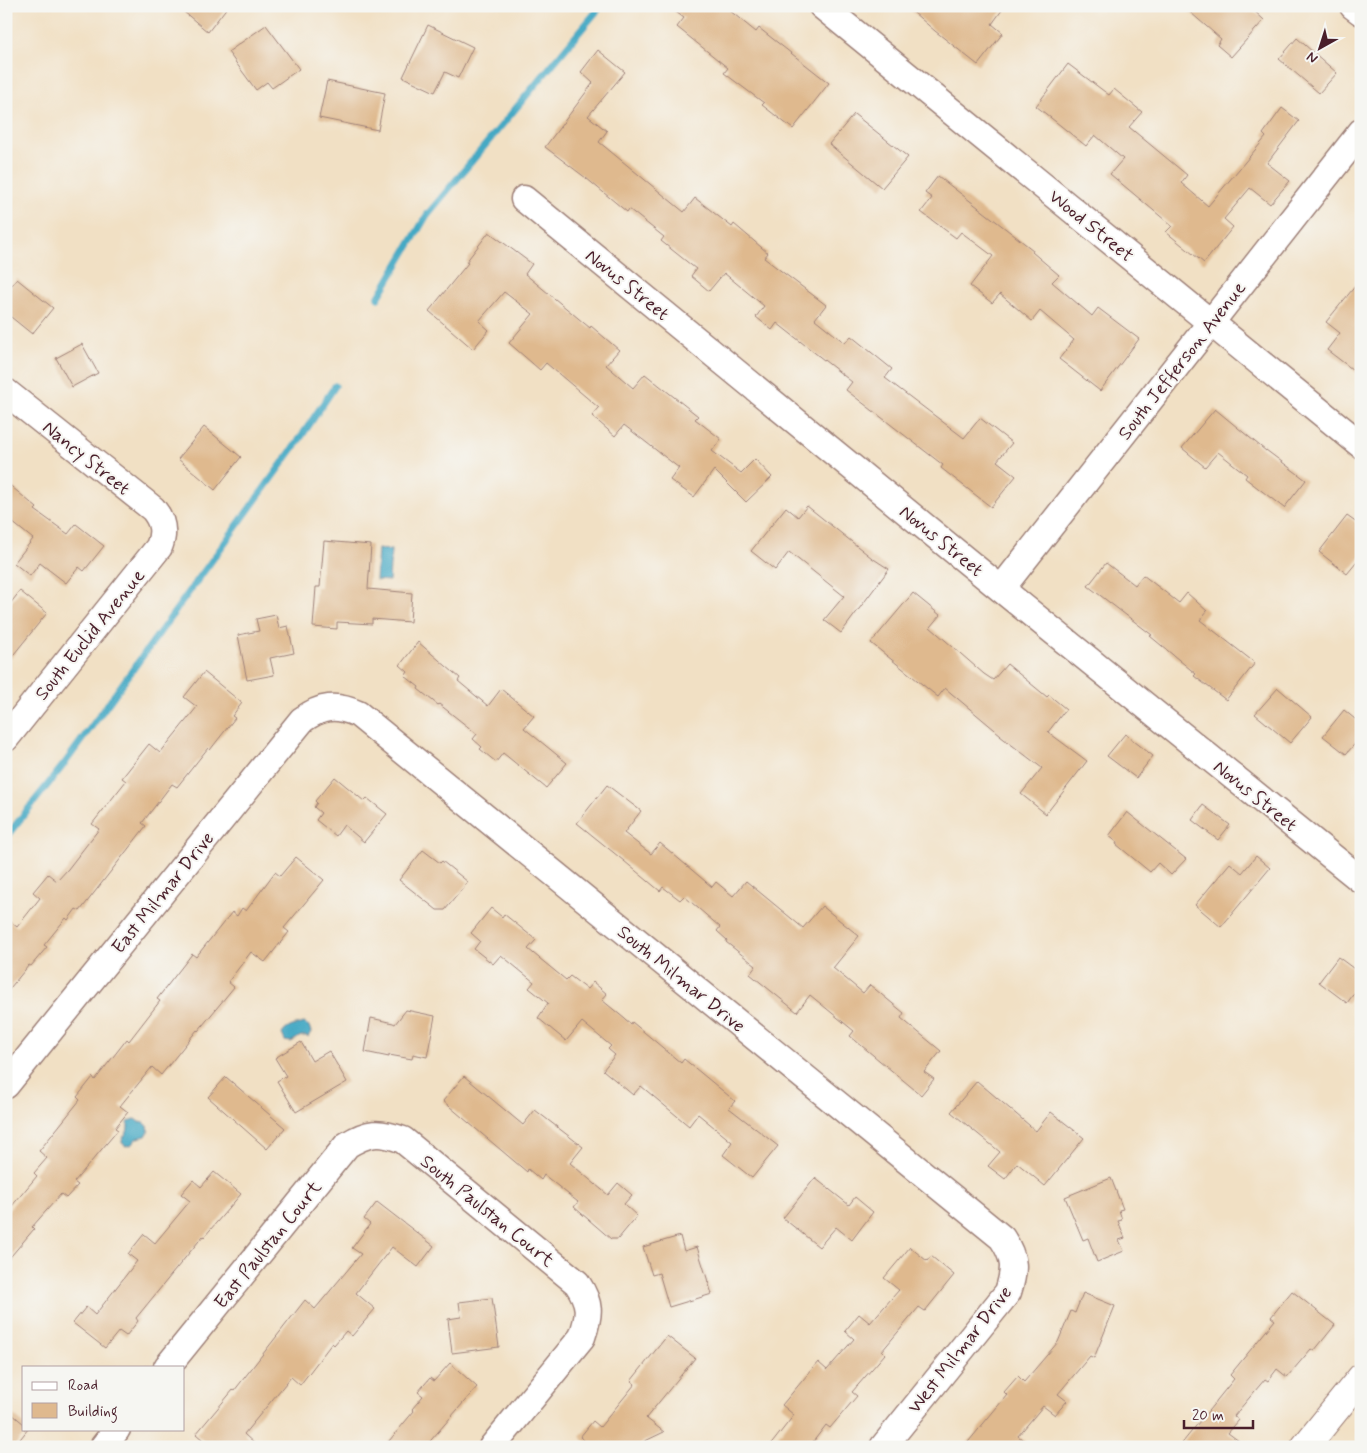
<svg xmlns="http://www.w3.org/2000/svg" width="1367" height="1453" font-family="Mynerve,sans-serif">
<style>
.water{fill:#44a9c4;stroke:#476478}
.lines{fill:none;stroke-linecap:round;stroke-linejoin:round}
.stream{stroke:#44a9c4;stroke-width:7}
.building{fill:#dfb98e}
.street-casing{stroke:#9e8078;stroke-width:29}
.secondary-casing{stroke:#9e8078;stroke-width:30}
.street{stroke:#fff;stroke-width:26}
.secondary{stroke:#fff;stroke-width:28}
.labels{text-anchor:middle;stroke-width:4;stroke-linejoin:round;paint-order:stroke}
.street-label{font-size:19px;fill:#4a1f2b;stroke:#f6f6f2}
</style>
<rect width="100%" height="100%" fill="#f6f6f2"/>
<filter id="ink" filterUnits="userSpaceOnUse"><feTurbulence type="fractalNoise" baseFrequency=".02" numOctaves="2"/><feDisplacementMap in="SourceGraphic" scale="10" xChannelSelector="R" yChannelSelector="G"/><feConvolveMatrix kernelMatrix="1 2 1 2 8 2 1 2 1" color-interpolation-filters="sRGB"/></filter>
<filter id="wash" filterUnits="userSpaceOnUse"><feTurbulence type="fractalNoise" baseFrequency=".0096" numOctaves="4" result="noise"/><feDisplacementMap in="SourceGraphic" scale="20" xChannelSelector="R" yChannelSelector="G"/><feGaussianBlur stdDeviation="1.12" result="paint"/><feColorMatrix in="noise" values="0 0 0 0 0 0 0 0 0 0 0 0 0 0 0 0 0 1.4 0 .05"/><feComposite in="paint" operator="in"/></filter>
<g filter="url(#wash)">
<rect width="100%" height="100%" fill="#f1e0c4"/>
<path class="water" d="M378,549L391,550L389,581L376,580Z
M304,1023L309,1026L311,1032L308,1037L307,1036H301L291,1042L285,1041L282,1034C287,1026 296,1025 304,1023Z
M135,1119L139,1122L145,1123L148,1126L149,1131L146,1136L137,1138L131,1145L126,1146L122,1143C122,1137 124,1137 127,1132C130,1124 124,1122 135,1119Z"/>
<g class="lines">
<path class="stream" d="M378,298L427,215L601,6
M6,837L65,763L297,443L335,386"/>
</g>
<g id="blocks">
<path class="building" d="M177,6H228L208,32Z
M668,6H724L756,32L759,28L829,83L793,129L762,105L764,103L724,73L728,68L677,27L684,18Z
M906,6H1005L992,24L1003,33L978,65L935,31Z
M1183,6H1249L1264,20L1231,57L1217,45L1221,39Z
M266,25L299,69L272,88L267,82L256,90L228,52Z
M428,25L473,47L458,78L445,72L435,92L403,77Z
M1297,38L1337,73L1319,93L1279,59Z
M598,50L625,72L588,116L607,131L599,142L684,212L695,198L732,227L734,224L768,253L764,258L826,305L815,319L845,343L851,336L892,369L885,378L964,438L980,418L1012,443L997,461L1016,476L991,507L941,468L943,465L846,390L852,382L829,364L777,323L772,330L756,317L764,306L724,273L709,291L691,276L696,269L661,241L664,237L629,209L627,212L586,178L545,147L593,83L581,72Z
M1068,64L1109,95L1114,89L1142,112L1129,127L1187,175L1181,183L1208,206L1266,137L1263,134L1282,108L1299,121L1267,163L1290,181L1270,204L1250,188L1224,219L1233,227L1204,263L1166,232L1172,226L1110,174L1123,159L1095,135L1086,146L1036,106Z
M327,81L385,93L378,130L319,118Z
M854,114L908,157L882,188L829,144Z
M938,176L1033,250L1032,252L1059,275L1052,282L1092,316L1098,308L1139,339L1100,391L1059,359L1074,340L1040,311L1032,321L1000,294L992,303L970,286L993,256L961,232L956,238L921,212L932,198L925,193Z
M489,232L532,264L525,274L590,328L591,326L619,350L606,365L633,388L645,374L698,416L695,419L721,439L712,451L741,473L755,459L772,477L746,502L714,470L694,497L670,480L679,468L624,425L615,436L592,416L599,408L546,363L540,370L509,343L533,314L504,292L479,321L489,330L473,349L429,311L468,263L466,262Z
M17,279L53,308L32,334L6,313V292Z
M1361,279V376L1327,350L1340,333L1326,322Z
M82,344L98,373L72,387L56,358Z
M1215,409L1266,451V450L1306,480L1284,508L1245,478L1247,475L1218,452L1205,467L1182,448Z
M204,427L241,457L215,490L178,459Z
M6,482L37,508L35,510L68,534L76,524L104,546L84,571L79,567L66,583L40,563L30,576L14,563L33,539L6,517Z
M807,506L872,558L889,569L841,633L824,620L844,596L789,552L775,570L751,551L786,507L798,517Z
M1347,516L1361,526V557L1347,574L1319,552Z
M324,541L371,545L368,589L412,593L410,622L372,619V624L337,622V629L313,627L316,587H320Z
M1106,563L1135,585L1143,575L1179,603L1187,593L1207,611L1200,620L1255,663L1226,700L1194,676L1196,674L1150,636L1152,635L1088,586Z
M20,591L47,613L6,664V609Z
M913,593L940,615L930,627L984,674L993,680L1007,664L1047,697L1049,695L1066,709L1048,732L1087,761L1046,814L1021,794L1042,768L1000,736L1001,735L945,688L938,697L871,643Z
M276,615L279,628L288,626L294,653L270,658L274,675L247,680L238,635L259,631L256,619Z
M418,642L460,678L458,681L488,706L501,689L534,716L524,728L567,763L546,788L503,753L496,762L480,749L482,747L473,739L477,734L439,704L438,705L418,689L419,687L405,676L408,672L400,665Z
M204,672L242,703L232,716L235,718L210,750L208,748L177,787L172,784L142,823L146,826L80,911L76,909L68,920L66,918L44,945L47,947L31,966L29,965L6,993V918L17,927L40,898L33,892L48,874L57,881L68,869L99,829L92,824L126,781L122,778L149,744L160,753L197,707L184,697Z
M1278,688L1312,717L1290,743L1255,714Z
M1344,710L1361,724V737L1346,754L1323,736Z
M1125,734L1153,756L1136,778L1107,756Z
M335,777L364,801L367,798L387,814L364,842L344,825L336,836L316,820L321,813L314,807L317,803L315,801Z
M607,785L641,811L624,833L651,854L660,843L712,887L716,882L733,896L746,881L803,928L822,906L859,936L833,968L863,993L870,985L904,1013L901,1018L941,1051L924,1072L934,1079L921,1095L850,1036L854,1031L810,995L797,1012L750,974L756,966L726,942L727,940L717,931L720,927L684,896L680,900L663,887L660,891L624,861L577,823Z
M1203,805L1230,825L1218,840L1192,820Z
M1127,812L1186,859L1171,875L1158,863L1150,872L1116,844L1117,842L1109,836Z
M423,850L440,863L442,861L468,882L445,910H437L399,880Z
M1256,856L1270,868L1221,927L1195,905L1230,863L1242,873Z
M296,857L324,880L284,928L289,932L265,962L251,952L228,982L234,987L198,1031L197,1030L161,1075L152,1067L120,1106L128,1112L115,1128L118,1130L74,1182L78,1185L66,1198L61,1194L32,1227L34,1229L6,1262V1213L37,1176L34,1173L47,1158L39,1151L80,1100L77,1097L93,1077L95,1080L127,1039L129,1041L160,1001L157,999L192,954L196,957L232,912L237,916L242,908L246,911L275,872L280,876Z
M491,908L502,917L504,914L536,940L528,949L566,980L570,976L587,989L593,982L607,994L602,1000L631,1024L632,1022L681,1063L684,1059L735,1101L729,1108L778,1146L752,1178L723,1155L732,1142L698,1114L689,1126L641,1086L633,1095L603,1070L615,1055L608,1049L611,1046L582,1022L566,1041L538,1018L548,1003L529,988L534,982L501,955L493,964L474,949L480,941L471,933Z
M1338,957L1361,974V984L1347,1003L1319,982Z
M406,1010L435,1016L427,1057L413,1054L412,1059L389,1055V1057L365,1052L371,1018L393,1023L395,1024Z
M301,1042L312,1061L329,1051L347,1082L296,1112L277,1081L286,1076L275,1058Z
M464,1076L523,1125L535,1110L583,1147L570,1163L608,1195L618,1183L632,1195L624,1204L637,1216L618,1239H611L574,1207L578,1202L544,1175L541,1180L528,1169L527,1172L443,1101Z
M226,1077L285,1128L267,1149L208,1097Z
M977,1081L1036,1131L1051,1112L1084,1138L1045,1186L1017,1163L1005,1179L988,1166L1000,1152L951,1112Z
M214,1172L241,1194L204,1237L203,1236L136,1318L138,1321L126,1336L119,1331L105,1348L73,1323L86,1307L95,1315L137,1261L128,1254L144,1234L155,1243L190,1201L181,1194L193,1180L201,1187Z
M815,1178L849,1205L855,1197L873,1212L852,1240L836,1227L819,1247L783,1218Z
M1111,1178L1123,1209L1119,1210L1122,1220L1118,1221L1125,1238L1119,1240L1124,1251L1097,1262L1088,1238L1083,1240L1065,1197Z
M377,1202L434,1246L418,1267L392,1247L356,1293L375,1309L352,1336L346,1331L334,1345L332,1343L300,1385L291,1377L244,1434L258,1447H211L196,1434L233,1390L234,1391L305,1300L315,1309L361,1254L352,1248L370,1224L364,1219Z
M680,1236L684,1251L697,1247L712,1294L669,1307L659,1273L652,1275L643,1247Z
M910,1247L927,1261L931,1256L954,1275L925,1311L919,1307L882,1351L885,1354L852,1392L857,1396L830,1428L826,1425L809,1447H769L794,1415L782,1405L818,1362L827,1370L854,1339L845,1331L859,1314L870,1323L899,1290L884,1278Z
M1292,1291L1335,1325L1314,1351L1311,1349L1287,1377L1277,1369L1268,1381L1265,1379L1234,1416L1239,1420L1228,1433L1247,1447H1179L1234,1379L1230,1375L1275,1320L1271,1317Z
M1083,1293L1115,1306L1094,1358L1090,1356L1058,1394L1067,1401L1055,1415L1043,1406L1018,1436L1032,1447H964L1007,1395L1004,1392L1018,1376L1024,1382L1058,1342L1071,1311L1075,1313Z
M492,1298L499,1347L452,1353L448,1319L461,1317L459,1302Z
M667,1336L695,1358L646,1418L664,1432L643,1442L639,1447H584L587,1443L580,1437L593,1421L600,1427L635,1384L631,1381Z
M450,1363L477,1387L425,1447H384L414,1411L412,1409L423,1396L418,1392L430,1378L434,1381Z
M6,1409L24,1424V1429H28L14,1447H6Z"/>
</g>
</g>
<g filter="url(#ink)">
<use href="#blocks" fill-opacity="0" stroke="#9e8078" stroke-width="1"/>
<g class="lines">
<g class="street-casing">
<path id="street" d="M822,6L1361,445
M1353,6L1361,12
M524,199L1001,589L1361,880
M6,392L153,509C163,521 165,532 159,547L6,738
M1001,589L1361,132
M6,1085L302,720C321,706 336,704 358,714L1002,1238C1016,1259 1015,1270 1008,1292L883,1447
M167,1367L347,1145C368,1132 379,1131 403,1140L577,1283C591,1304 590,1314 582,1337L492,1447
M103,1447L117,1429"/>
</g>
<g class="secondary-casing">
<path id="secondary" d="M1305,1447L1361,1378"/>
</g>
<use href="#street" class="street"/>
<use href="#secondary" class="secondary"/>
</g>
</g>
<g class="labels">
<g class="street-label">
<text transform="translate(1092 225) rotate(39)" y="7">Wood Street</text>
<text transform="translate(628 284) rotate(39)" y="7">Novus Street</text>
<text transform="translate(1181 360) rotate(-52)" y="7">South Jefferson Avenue</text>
<text transform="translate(87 457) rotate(39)" y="7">Nancy Street</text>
<text transform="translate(942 540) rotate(39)" y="7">Novus Street</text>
<text transform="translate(89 634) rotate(-51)" y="7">South Euclid Avenue</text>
<text transform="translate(1256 795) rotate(39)" y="7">Novus Street</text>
<text transform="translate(162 892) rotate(-51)" y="7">East Milmar Drive</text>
<text transform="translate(682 978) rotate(39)" y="7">South Milmar Drive</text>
<text transform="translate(488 1210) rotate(39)" y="7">South Paulstan Court</text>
<text transform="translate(267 1244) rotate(-51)" y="7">East Paulstan Court</text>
<text transform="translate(959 1349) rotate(-52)" y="7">West Milmar Drive</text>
</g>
</g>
<rect width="1367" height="1453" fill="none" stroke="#f6f6f2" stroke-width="25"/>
<rect x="22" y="1366" width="162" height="65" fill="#f6f6f2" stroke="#b1a0a2"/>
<rect x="32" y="1382" width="25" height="8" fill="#ffffff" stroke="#b1a0a2"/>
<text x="68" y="1390" font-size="15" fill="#4a1f2b">Road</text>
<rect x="32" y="1403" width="25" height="15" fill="#dfb98e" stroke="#b1a0a2"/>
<text x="68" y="1416" font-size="15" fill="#4a1f2b">Building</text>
<g transform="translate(1320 48) rotate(219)" stroke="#f6f6f2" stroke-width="4" paint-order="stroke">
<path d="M0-4L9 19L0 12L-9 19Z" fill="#4a1f2b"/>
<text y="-8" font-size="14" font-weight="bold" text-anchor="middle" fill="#4a1f2b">N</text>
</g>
<path d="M1184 1420v8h69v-8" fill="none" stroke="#4a1f2b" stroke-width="2.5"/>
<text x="1192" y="1420" font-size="15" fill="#4a1f2b" stroke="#f6f6f2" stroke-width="4" paint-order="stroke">20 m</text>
</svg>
